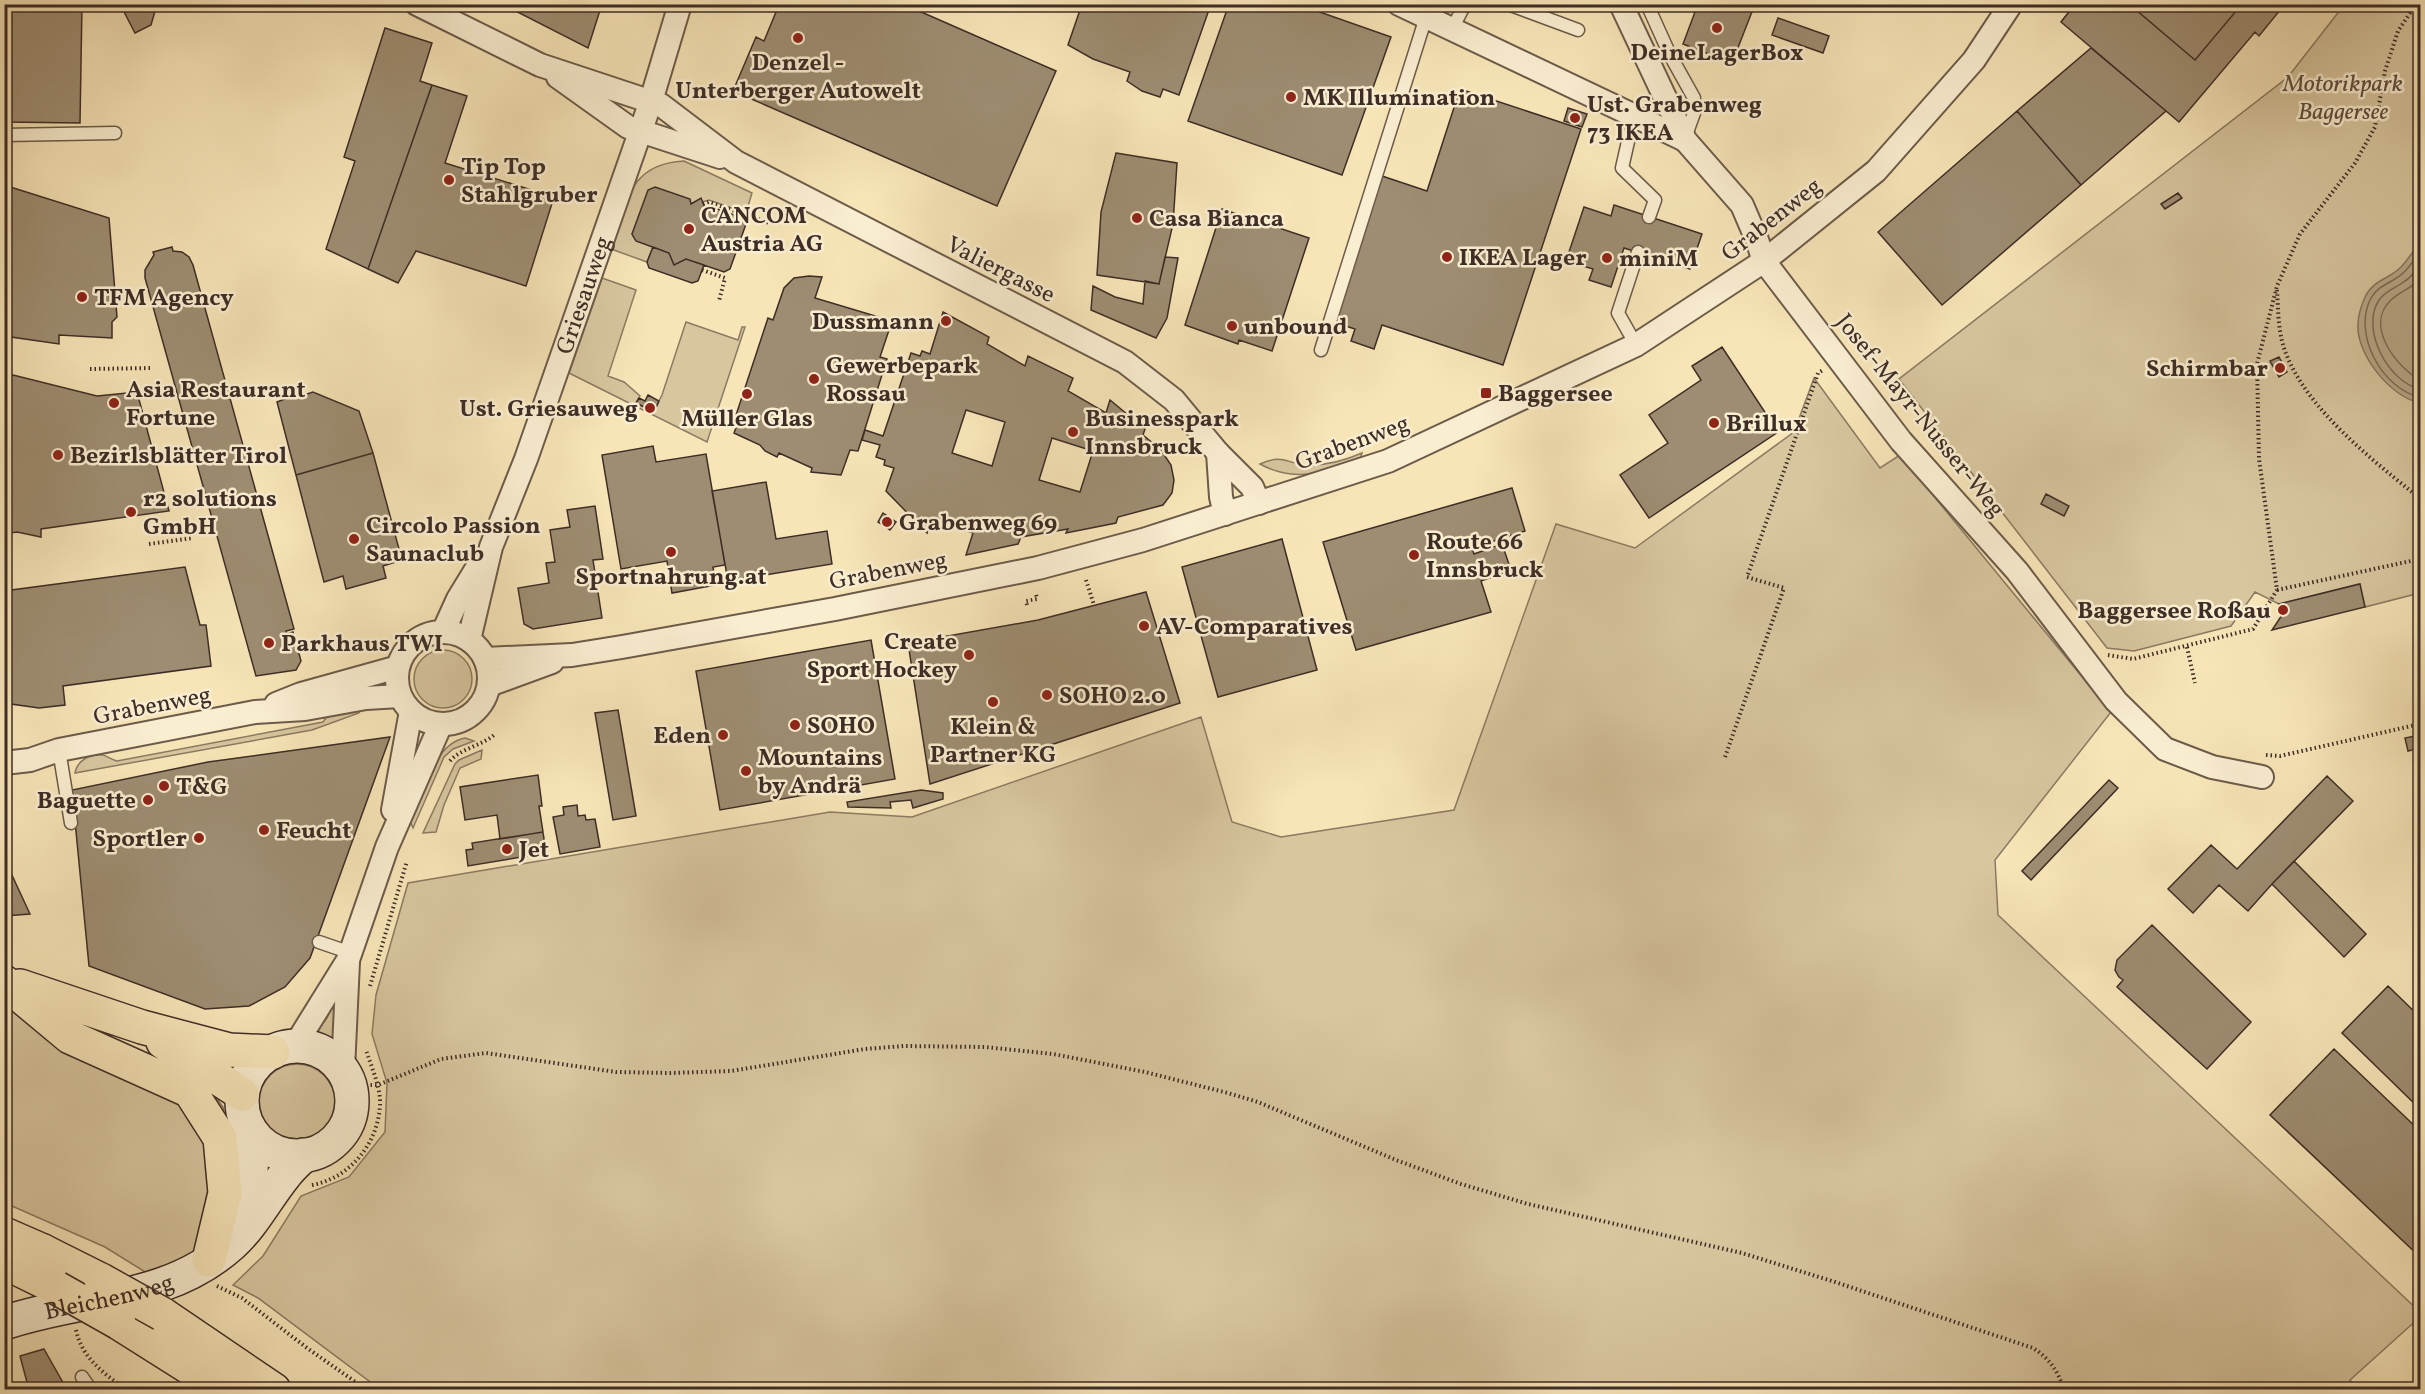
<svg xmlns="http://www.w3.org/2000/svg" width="2425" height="1394" font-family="Vollkorn,serif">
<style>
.green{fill:#d8c69f;stroke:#8b7a62;stroke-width:1.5}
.water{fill:#b8a686;stroke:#877660;stroke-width:1.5}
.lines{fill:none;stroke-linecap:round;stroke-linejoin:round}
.shore{stroke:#7b6a56;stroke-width:1.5}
.building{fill:#9e8d72;stroke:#3e2d26;stroke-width:1.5;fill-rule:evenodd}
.service-casing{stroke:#6c5b4a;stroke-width:15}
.minor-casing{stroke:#6c5b4a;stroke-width:26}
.secondary-casing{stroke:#3e2d26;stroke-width:36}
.primary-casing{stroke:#3e2d26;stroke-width:36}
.motorway-casing{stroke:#3e2d26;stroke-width:36}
.path{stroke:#3e2d26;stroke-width:4;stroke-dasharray:1.5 3;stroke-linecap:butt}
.service{stroke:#faeed1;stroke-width:12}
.minor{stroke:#faeed1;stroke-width:22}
.secondary{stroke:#faeed1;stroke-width:33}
.primary{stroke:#f7e5b8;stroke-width:33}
.motorway{stroke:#f7e5b8;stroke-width:33}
.motorway-bridge-casing{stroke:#3e2d26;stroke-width:36;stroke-linecap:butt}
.motorway-bridge{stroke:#f7e5b8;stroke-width:33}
.poi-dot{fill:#8f2418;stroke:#faeed1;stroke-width:2}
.labels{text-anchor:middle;stroke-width:5;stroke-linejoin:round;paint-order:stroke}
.poi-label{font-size:24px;font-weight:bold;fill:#3e2d26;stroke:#faeed1;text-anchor:start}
.park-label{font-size:24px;font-style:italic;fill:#5d4c3e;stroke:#faeed1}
.street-label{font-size:24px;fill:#3e2d26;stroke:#faeed1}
</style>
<rect width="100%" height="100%" fill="#f7e5b8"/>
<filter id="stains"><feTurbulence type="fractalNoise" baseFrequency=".00333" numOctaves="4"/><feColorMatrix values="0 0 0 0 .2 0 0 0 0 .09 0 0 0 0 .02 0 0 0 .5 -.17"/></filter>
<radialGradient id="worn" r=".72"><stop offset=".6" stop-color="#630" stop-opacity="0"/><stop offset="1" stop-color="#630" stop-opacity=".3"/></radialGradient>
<path class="green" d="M2344,5H2420V604L2416,594L2365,607L2359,584L2279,604L2255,592L2231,626L2134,651L2107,648L1899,379L2288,77Z
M684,161L752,193L746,213L709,200L702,202L701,199L632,234L636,241L653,247L647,262L611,249C627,204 627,164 684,161Z
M602,278L636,290L608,376L624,382L640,396L636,403L653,412L662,395L686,322L738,340L742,327H745L707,442L569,373Z
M1814,378L1880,468L1900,455L2111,712L1995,860L1998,915L2420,1312V1317L2350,1380L2359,1390H381L258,1298L233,1285L263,1256L301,1196L349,1177L385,1132L387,1083L372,1034L376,995L408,883L830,812L912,817L1201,717L1232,822L1281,837L1454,810L1556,524L1635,548L1794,432Z
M1362,453L1360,460C1323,471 1296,484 1260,464C1285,453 1286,465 1311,465C1329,465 1346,460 1362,453Z
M414 679a29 29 0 1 1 58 0a29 29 0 1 1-58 0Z
M361,708L359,713L312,730L75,773C77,761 90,753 103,755C107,756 112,760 117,761L323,722L328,715Z
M465,738L474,741L453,749L444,757L413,828L409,819C421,794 435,743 465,738Z
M482,750L481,759L460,768L444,805L436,832L423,833L455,764L459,760Z
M337,993L335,1039H333L317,1033V1031L327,1018Z
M4,1004L210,1089L223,1107L228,1131L216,1234L186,1259L150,1275L105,1247L5,1203Z
M259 1102a38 38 0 1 1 76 0a38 38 0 1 1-76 0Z"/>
<path class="water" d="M2420,242V403C2391,397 2356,355 2358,324C2358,316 2362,304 2365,297C2373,280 2389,279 2400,268C2408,260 2414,250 2420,242Z"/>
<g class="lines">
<path class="shore" d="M2420,251C2415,258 2410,267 2403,273C2393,283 2379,284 2371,298C2352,334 2382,389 2420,397
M2420,264C2416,269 2412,277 2405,281C2396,288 2386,290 2379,300C2360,329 2388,382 2420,389
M2420,278C2412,289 2400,291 2391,300C2364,325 2396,367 2420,380"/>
</g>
<path class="building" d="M4,4H82L80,123L4,122Z
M120,4H157L151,25L135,33Z
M502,4H602L588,48Z
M903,4L1056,71L997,206L733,91L756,37L764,41L776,12L759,4Z
M1082,4H1211L1179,95L1163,89L1160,97L1142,91L1127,81L1130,72L1093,59L1068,45Z
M1229,4H1297L1391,37L1342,175L1188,121Z
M1676,4H1755L1732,63L1683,44L1695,12Z
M2075,4H2129L2195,60L2242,4H2285L2259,36L2255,32L2179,122L2061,22Z
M2129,4H2242L2195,60Z
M1778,18L1829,36L1823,53L1772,35Z
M385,28L432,43L420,81L432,85L368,269L326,249L355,161L344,157Z
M2091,48L2166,111L2081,185L2017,111Z
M432,85L467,96L445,163L554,197L526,286L416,251L398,283L368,269Z
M1460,89L1581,129L1503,365L1382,325L1374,349L1351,341L1355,329L1333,322L1382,176L1427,191Z
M1568,108L1587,114L1582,127L1564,121Z
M2017,111L2081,185L1942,305L1878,232Z
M1116,153L1177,163L1173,224L1159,284L1097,275L1101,212Z
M4,185L109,218L117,317L112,322V338L59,335V344L4,336Z
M655,187L690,199L691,204L701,198L705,208L709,206L743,218L746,224L730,269L724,272L686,259L674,265L669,253L636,241L632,234L648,190Z
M2178,193L2182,198L2165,209L2161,204Z
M1614,205L1702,234L1690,269L1624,248L1611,287L1589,280L1593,269L1566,261L1584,207L1611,216Z
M1222,209L1309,238L1272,351L1239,340L1238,344L1185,325Z
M172,247L173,251L182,252L189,257L193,265L294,629L286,631L287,634L293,632L301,661L296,670L256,676L145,278V270L154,255L153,252Z
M653,247L669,253L674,265L686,259L704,265L698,281L692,283L649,268L647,262Z
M1165,257L1178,258L1167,318L1156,338L1091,310L1093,286L1115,297L1143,304L1145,281L1159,284Z
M809,276L822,277L815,298L892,321L880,357L887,359L858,451L850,450L841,475L811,472L812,468L779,453L777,457L765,451L760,445L734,433L740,417L736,415L768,318L773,320L784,288L794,278Z
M943,312L989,337L987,344L1025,366L1028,356L1073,378L1068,391L1106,413L1110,400L1145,429L1143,435L1161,450L1171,465L1174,480L1172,493L1163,505L1118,517L1116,523L1066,533L1068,529L1021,537L1018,544L966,555L973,533L931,520L927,533L886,491L894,468L884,465L885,460L876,457L880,445L862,440L865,430L883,436L911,353L920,356L922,351L930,354ZM966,410L1005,422L992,466L952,453ZM1052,438L1093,451L1080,492L1039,480Z
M1722,347L1778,432L1649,518L1620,475L1668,443L1649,415L1701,380L1692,366Z
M2279,357L2287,372L2279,377L2270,361Z
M13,375L97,396L137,392L169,511L41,529V537L17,532L4,534V383Z
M301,385L304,395L313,392L359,411L373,453L296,475L277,402L290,397L288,389Z
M648,395L659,401L654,412L636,403L639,398L645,401Z
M653,446L656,462L706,454L725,565L713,567L716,585L672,593L667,561L621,569L602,455Z
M373,453L402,560L383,566L386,578L346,589L343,576L324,582L296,475Z
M766,482L776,539L827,531L832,564L728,581L712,491Z
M1512,488L1525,531L1472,548L1474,554L1502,544L1511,570L1481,581L1491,612L1356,650L1323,542Z
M2046,494L2069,506L2064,516L2041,504Z
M595,506L603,559L593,560L602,618L533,629L524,624L518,588L549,583L546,563L555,562L550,530L570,527L567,510Z
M883,513L896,522L890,530L878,522Z
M1282,539L1317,670L1218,697L1182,567Z
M185,567L200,625H206L211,666L63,686L65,705L39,708L4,703V591Z
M2360,584L2365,607L2272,630L2282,615L2279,604Z
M1146,592L1180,703L930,784L908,643L1038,620Z
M871,640L895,779L720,810L696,671Z
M618,710L636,816L613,820L595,713Z
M2420,735V748L2408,751L2405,738Z
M390,737L310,958L285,987L249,1006L205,1009L89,966L72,790L208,762Z
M538,775L542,806H539L543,832L500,839L497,815L465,820L460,787Z
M2327,776L2353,801L2272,884L2248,911L2219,885L2193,913L2168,889L2211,845L2237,869Z
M2109,780L2118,788L2031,880L2022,871Z
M921,790L943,793V799L913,808L911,800L890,802L891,808L848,807L847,802Z
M577,805L578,816L585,815L586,820L595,819L600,847L560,854L553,817L564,815L563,807Z
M543,832L546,853L468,866L466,850L473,849L472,843Z
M4,858L30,914L4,916Z
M2294,861L2366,934L2344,957L2272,884Z
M2152,925L2251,1022L2207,1069L2117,987L2123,980L2119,977L2115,970L2117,960Z
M2388,986L2420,1017V1109L2342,1033Z
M2334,1049L2420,1131V1257L2270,1115Z
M44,1349L66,1388V1390H29L20,1356Z"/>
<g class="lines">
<g class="service-casing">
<path id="service" d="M1508,4L1578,30
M1647,4L1670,55L1694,98V113L1685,138
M1452,29L1465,4
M1634,115L1622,168L1655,200L1649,217
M4,135L115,133
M1636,345L1618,313L1638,252
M1321,350L1426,17
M59,750L71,823
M319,942L351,953
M82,1377L91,1390
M4,1384L9,1390"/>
</g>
<g class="minor-casing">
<g id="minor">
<path d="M417,4L540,65L661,105L736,162L1125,362L1174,400L1218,453L1252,487L1259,503"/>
<path d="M1399,4L1685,140"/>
<path d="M1621,4L1685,140L1742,205L1757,240L1764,261L1901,441L2017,571L2116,701L2165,749L2212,767L2262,777"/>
<path d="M558,77L628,127L720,157"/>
<path d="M1218,453L1221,497L1225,514"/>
<path d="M443,632L458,599L480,563"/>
<circle cx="443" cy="678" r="46"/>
<path id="s1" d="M469,640L491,547L526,459L651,101L680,4"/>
<path d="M485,659L572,655L622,647L835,609L1038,568L1143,540L1388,461L1636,345L1764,261L1876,171L1974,60L2011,4"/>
<path d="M489,685L552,662"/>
<path d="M276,704L301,694L398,667"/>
<path d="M4,763L30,760L59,750L255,712L305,709L366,698L400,696"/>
<path d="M393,810L411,711"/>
<path d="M294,1047L348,960L387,847L441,724"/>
<path d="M343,1070L348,962"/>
</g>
</g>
<g class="secondary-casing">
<g id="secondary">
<circle cx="297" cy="1101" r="55"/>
<path d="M232,1226C250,1188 255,1172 250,1130"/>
<path id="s2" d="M4,1323C82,1296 167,1303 232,1244C253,1225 267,1197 285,1175C291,1167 298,1161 304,1155"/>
</g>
</g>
<g class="primary-casing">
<path id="primary" d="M4,982L70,1037L190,1091L220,1138L225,1193L209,1260
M20,986L142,1027L229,1050L273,1052
M163,1042L242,1094
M4,1234L43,1251"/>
</g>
<g class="motorway-casing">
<path id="motorway" d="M43,1251L101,1280
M4,1262L57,1288
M162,1314L274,1390
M119,1323L225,1390"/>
</g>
<path class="path" d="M703,204L709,202L769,223
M702,270L725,278L719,301
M2277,290C2278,306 2278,325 2282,341C2297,400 2366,455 2412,492L2420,496
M90,369L153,368
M149,544L193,538
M1086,580L1094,605
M2277,590L2420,559
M1027,605L1026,601L1037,599L1036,594
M2187,647L2195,683
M2108,655L2133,659L2253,629L2277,590L2259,459L2257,364L2277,286L2300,234L2355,163L2375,127L2385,71L2398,31L2416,4
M2266,755L2280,756L2420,724
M1725,757L1784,588L1747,577L1818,373L1823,370
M450,761C461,748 482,746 495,734
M370,986L407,861
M357,1085H378L441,1059L486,1053L616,1072L671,1073L731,1071L865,1049L904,1046L985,1047L1053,1054L1145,1072L1228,1093L1258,1102L1396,1160L1461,1184L1528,1204L1742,1253L1835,1282L2033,1348C2050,1359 2058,1371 2064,1390
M312,1185C352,1178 381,1139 380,1100C379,1083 371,1066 366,1050
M217,1286L242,1298L307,1348L367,1390
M76,1330C82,1358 104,1374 127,1390"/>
<use href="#service" class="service"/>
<use href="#minor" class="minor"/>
<use href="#secondary" class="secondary"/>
<use href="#primary" class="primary"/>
<use href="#motorway" class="motorway"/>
<g class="motorway-bridge-casing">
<path id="motorway-bridge" d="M101,1280L162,1314
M57,1288L119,1323"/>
</g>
<use href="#motorway-bridge" class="motorway-bridge"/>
</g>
<g class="poi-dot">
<circle cx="1717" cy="28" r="6"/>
<circle cx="798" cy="38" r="6"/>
<circle cx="1291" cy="97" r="6"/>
<circle cx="1575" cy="118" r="6"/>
<circle cx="449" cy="180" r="6"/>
<circle cx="1137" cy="218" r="6"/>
<circle cx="689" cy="229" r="6"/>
<circle cx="1447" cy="257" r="6"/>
<circle cx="1607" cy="258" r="6"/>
<circle cx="82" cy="297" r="6"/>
<circle cx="946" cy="321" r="6"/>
<circle cx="1232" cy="326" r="6"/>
<circle cx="2280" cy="368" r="6"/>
<circle cx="814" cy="379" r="6"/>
<rect x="1480" y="387" width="12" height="12" rx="3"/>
<circle cx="747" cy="394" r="6"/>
<circle cx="114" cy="403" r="6"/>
<circle cx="650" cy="408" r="6"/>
<circle cx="1714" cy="423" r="6"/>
<circle cx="1073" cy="432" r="6"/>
<circle cx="58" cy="455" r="6"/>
<circle cx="131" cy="512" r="6"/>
<circle cx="887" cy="522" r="6"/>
<circle cx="354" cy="539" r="6"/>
<circle cx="671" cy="552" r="6"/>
<circle cx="1414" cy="555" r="6"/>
<circle cx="2283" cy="610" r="6"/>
<circle cx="1144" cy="626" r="6"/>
<circle cx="269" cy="643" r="6"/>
<circle cx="969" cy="655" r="6"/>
<circle cx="1047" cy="695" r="6"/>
<circle cx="993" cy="702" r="6"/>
<circle cx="795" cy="725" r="6"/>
<circle cx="723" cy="735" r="6"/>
<circle cx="746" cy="771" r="6"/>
<circle cx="164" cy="786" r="6"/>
<circle cx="148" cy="800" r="6"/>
<circle cx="264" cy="830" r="6"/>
<circle cx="199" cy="838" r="6"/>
<circle cx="507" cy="849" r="6"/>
</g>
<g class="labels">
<g class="poi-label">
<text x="1717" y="60" text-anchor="middle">DeineLagerBox</text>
<text x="798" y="70" text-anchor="middle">Denzel -<tspan x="798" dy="28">Unterberger Autowelt</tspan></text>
<text x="1303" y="105">MK Illumination</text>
<text x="1587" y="112">Ust. Grabenweg<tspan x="1587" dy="28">73 IKEA</tspan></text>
<text x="461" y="174">Tip Top<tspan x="461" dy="28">Stahlgruber</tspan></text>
<text x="701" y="223">CANCOM<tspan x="701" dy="28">Austria AG</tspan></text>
<text x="1149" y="226">Casa Bianca</text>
<text x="1459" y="265">IKEA Lager</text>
<text x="1619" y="266">miniM</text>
<text x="94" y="305">TFM Agency</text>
<text x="934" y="329" text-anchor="end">Dussmann</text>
<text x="1244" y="334">unbound</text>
<text x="826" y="373">Gewerbepark<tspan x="826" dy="28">Rossau</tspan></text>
<text x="2268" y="376" text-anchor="end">Schirmbar</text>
<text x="126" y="397">Asia Restaurant<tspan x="126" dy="28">Fortune</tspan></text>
<text x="1498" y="401">Baggersee</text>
<text x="638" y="416" text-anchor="end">Ust. Griesauweg</text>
<text x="747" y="426" text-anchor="middle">Müller Glas</text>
<text x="1085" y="426">Businesspark<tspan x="1085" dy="28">Innsbruck</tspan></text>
<text x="1726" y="431">Brillux</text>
<text x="70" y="463">Bezirlsblätter Tirol</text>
<text x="143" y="506">r2 solutions<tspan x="143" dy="28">GmbH</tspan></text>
<text x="899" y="530">Grabenweg 69</text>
<text x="366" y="533">Circolo Passion<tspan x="366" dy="28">Saunaclub</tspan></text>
<text x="1426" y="549">Route 66<tspan x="1426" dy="28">Innsbruck</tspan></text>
<text x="671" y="584" text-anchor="middle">Sportnahrung.at</text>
<text x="2271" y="618" text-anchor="end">Baggersee Roßau</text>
<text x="1156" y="634">AV-Comparatives</text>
<text x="957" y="649" text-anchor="end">Create<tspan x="957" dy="28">Sport Hockey</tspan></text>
<text x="281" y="651">Parkhaus TWI</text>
<text x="1059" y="703">SOHO 2.0</text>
<text x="807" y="733">SOHO</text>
<text x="993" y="734" text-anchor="middle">Klein &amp;<tspan x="993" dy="28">Partner KG</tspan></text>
<text x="711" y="743" text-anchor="end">Eden</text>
<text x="758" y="765">Mountains<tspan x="758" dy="28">by Andrä</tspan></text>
<text x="176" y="794">T&amp;G</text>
<text x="136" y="808" text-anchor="end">Baguette</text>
<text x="276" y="838">Feucht</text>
<text x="187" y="846" text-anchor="end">Sportler</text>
<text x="519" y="857">Jet</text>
</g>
<g class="park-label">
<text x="2343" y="91">Motorikpark<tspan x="2343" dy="28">Baggersee</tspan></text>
</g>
<g class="street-label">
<text transform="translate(1771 219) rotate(-38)" y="8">Grabenweg</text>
<text transform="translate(1001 269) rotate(27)" y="8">Valiergasse</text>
<text dy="8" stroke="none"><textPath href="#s1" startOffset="364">Griesauweg</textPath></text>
<text transform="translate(1921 415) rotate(51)" y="8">Josef-Mayr-Nusser-Weg</text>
<text transform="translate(1352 442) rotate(-20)" y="8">Grabenweg</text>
<text transform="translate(888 570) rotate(-11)" y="8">Grabenweg</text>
<text transform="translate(152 705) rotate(-11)" y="8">Grabenweg</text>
<text dy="8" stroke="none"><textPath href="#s2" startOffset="108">Bleichenweg</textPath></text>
</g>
</g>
<rect width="2425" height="1394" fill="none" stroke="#f7e5b8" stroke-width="24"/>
<rect x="6" y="6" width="2413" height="1382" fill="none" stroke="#3e2d26" stroke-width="3"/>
<rect x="12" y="12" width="2401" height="1370" fill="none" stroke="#3e2d26" stroke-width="1.5"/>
<rect width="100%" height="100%" filter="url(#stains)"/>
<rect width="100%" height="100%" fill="url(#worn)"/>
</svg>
